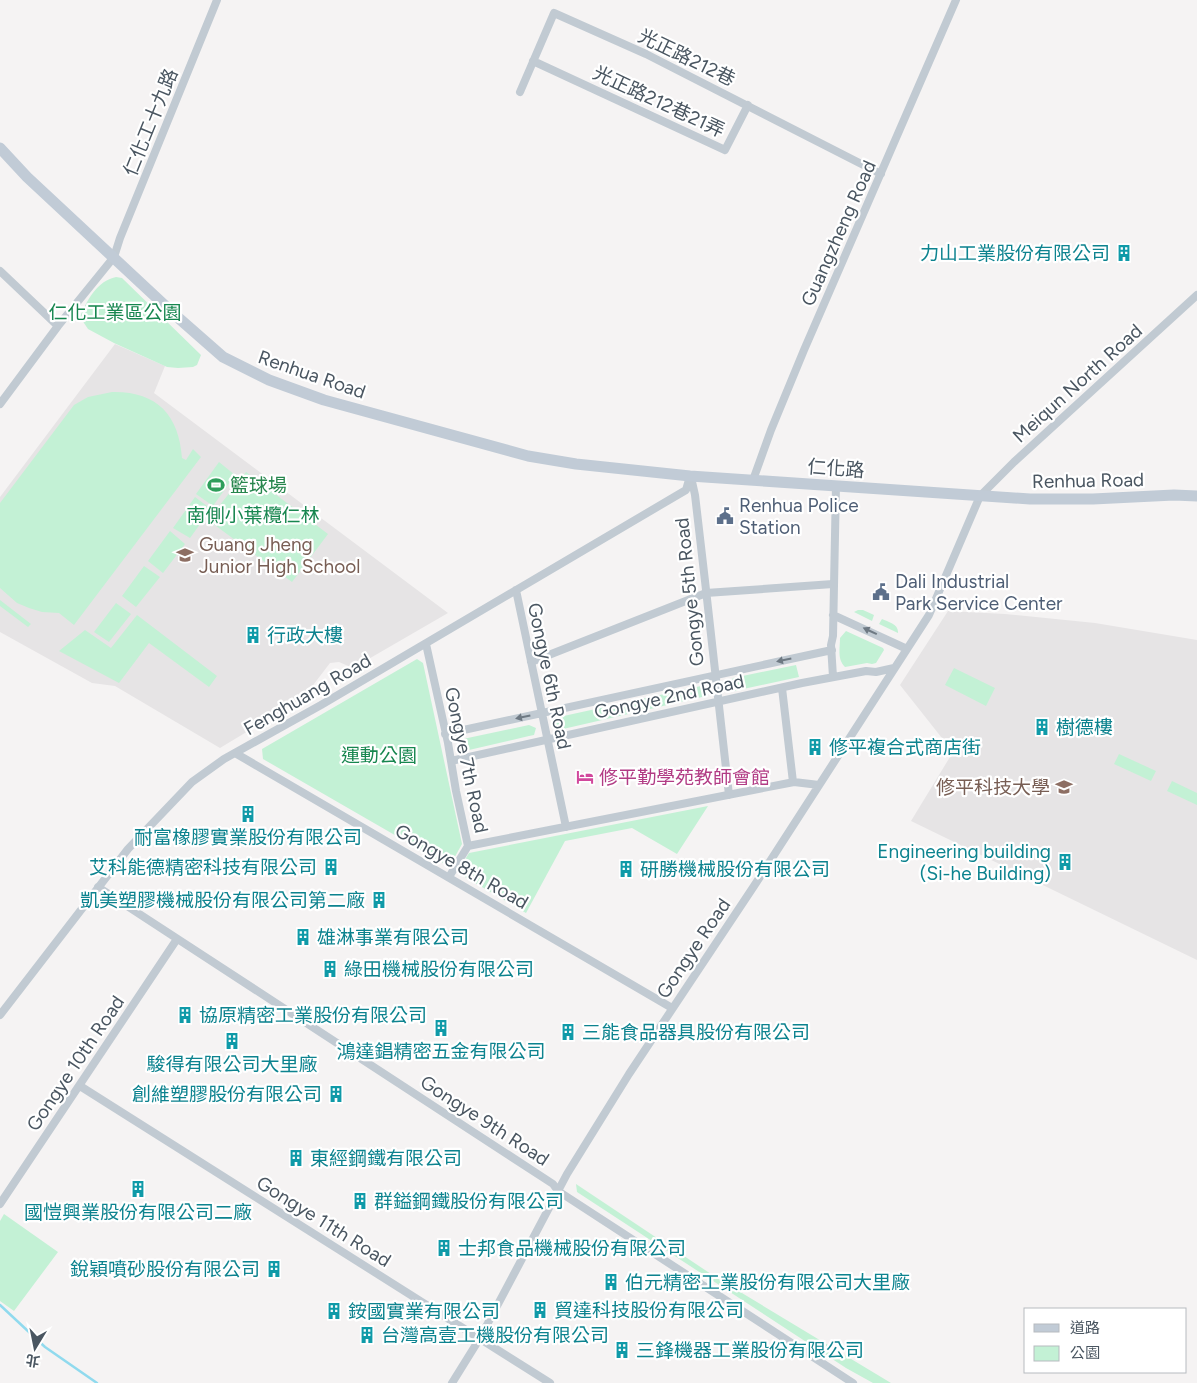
<svg xmlns="http://www.w3.org/2000/svg" width="1197" height="1383" font-family="Figtree,'Noto Sans TC',sans-serif">
<style>
.education{fill:#e6e4e5}
.green{fill:#c3f1d5}
.lines{fill:none;stroke-linecap:round;stroke-linejoin:round}
.stream{stroke:#90daee;stroke-width:2.5}
.street{stroke:#c1cad2;stroke-width:8}
.secondary{stroke:#c1cbd6;stroke-width:11}
.oneway{fill:#6e7983}
.labels{text-anchor:middle;stroke-width:4.5;stroke-linejoin:round;paint-order:stroke}
.street-label{font-size:19px;fill:#4a5661;stroke:#fff}
.culture-label{font-size:19px;fill:#0d838f;stroke:#fff;text-anchor:start}
.park-label{font-size:19px;fill:#17864f;stroke:#fff}
.leisure-label{font-size:19px;fill:#27864d;stroke:#fff;text-anchor:start}
.service-label{font-size:19px;fill:#4e5e75;stroke:#fff;text-anchor:start}
.education-label{font-size:19px;fill:#785e54;stroke:#fff;text-anchor:start}
.hotel-label{font-size:19px;fill:#b23c85;stroke:#fff;text-anchor:start}
</style>
<rect width="100%" height="100%" fill="#f5f3f3"/>
<path class="education" d="M115,344L165,366L154,393L448,613L353,668L339,662L330,663L304,697L220,748L115,686L92,683L0,632V497Z
M948,611L1005,614L1095,623L1197,640V960L911,821L953,752L900,685Z"/>
<path class="green" d="M116,277L122,278L201,355L197,365L193,367L178,368L167,367L114,343L88,329L80,317C87,300 97,281 116,277Z
M112,392C156,391 179,414 182,458L186,460L193,449L201,457L74,625L59,613L42,612L29,608L17,603L0,588V503L74,405L88,397Z
M219,462L235,475L213,506L196,494Z
M246,472L328,534L292,582L208,520Z
M195,497L211,509L190,538L173,528Z
M170,531L185,544L163,573L148,561Z
M144,566L160,577L136,607L122,596Z
M0,600L31,624L28,627L0,606Z
M116,603L131,614L109,642L94,632Z
M858,610H863L874,615L872,621L854,612Z
M137,615L217,676L209,687L149,643L119,683L59,651L85,630L111,648Z
M882,619C888,622 899,624 898,633L879,624Z
M846,631L883,648L884,650L876,663L872,664L867,663L845,667C837,659 840,649 840,638Z
M417,659L423,663L462,844L452,862L445,864L263,759L262,749Z
M796,665L799,677L734,691L729,685L733,678Z
M954,668L995,688L986,706L945,685Z
M701,686L706,688L708,692L702,697L563,729L556,727C554,722 555,720 559,717Z
M529,725L536,728L534,735L529,736L469,750H463L459,745L463,739Z
M1119,754L1156,771L1151,781L1114,764Z
M1172,781L1197,793V805L1167,791Z
M708,806L677,854L632,828L565,841L526,913L465,877L461,866L469,853Z
M576,1184L717,1278L891,1383H873L846,1368L577,1192Z
M4,1214L58,1252L14,1311L0,1301V1221Z"/>
<g class="lines">
<path class="stream" d="M0,1305L45,1347L97,1383"/>
<path class="street" d="M533,61L725,150L748,105
M520,92L554,13L646,54L881,174
M0,271L58,326
M0,404L58,326L114,257L120,238L217,0
M691,477L695,495L705,581L729,795
M753,480L771,430L804,350L956,0
M516,590L566,827
M833,615L907,649
M426,644L448,743L456,791L468,846L449,877
M531,662L706,593L833,584
M833,677L831,645L833,636L836,485
M782,688L793,782
M445,734L832,650
M235,753L672,1008
M451,761L802,683L866,671L876,672L894,668
M468,846L794,782L819,785
M98,887L553,1184L558,1191L853,1383
M0,1015L128,849L192,782L224,759L321,705L686,490L690,476
M80,1086L550,1383
M0,1204L177,939
M452,1383L480,1338L567,1174L629,1074L754,886L929,615L980,496L1014,462L1197,295"/>
<path class="secondary" d="M0,148L27,177L174,314L223,357L269,380L324,400L528,456L576,464L690,476L1030,499H1093L1174,495L1197,496"/>
</g>
<defs><path id="oneway-solid" d="M-6-.8H1V-3.2L6.5 0L1 3.2V.8H-6Z" transform="scale(1.25)"/></defs>
<g class="oneway">
<use href="#oneway-solid" transform="translate(870 631) rotate(-155)"/>
<use href="#oneway-solid" transform="translate(784 660) rotate(168)"/>
<use href="#oneway-solid" transform="translate(523 717) rotate(168)"/>
</g>
<defs>
<g id="building-bare" transform="scale(1.35)"><path d="M-4-6H4V6H1V3H-1V6H-4ZM-2.5-4.3h1.7v1.8h-1.7ZM.8-4.3h1.7v1.8H.8ZM-2.5-1h1.7V.8h-1.7ZM.8-1h1.7V.8H.8Z" fill="#0f9aa8" stroke="#fff" stroke-width="2.5" paint-order="stroke"/></g>
<g id="stadium-bare" transform="scale(1.35)"><path d="M0-5a6.5 5 0 1 0 0 10a6.5 5 0 1 0 0-10ZM-3.5-1.8h7v3.6h-7Z" fill="#2e9e5b" stroke="#fff" stroke-width="2.5" paint-order="stroke"/></g>
<g id="civic-bare" transform="scale(1.35)"><path d="M-.6-6.5H3V-4.5H.6V-3L4-1V1h2V6H-6V1h2V-1L-.6-3ZM-1.2 2.5V6h2.4V2.5Z" fill="#5c6f8a" stroke="#fff" stroke-width="2.5" paint-order="stroke"/></g>
<g id="school-bare" transform="scale(1.35)"><path d="M0-5L7-2L0 1L-7-2ZM-4 1L0 2.5L4 1V4Q0 6-4 4Z" fill="#8d6e63" stroke="#fff" stroke-width="2.5" paint-order="stroke"/></g>
<g id="hotel-bare" transform="scale(1.35)"><path d="M-6-4.5h1.5V1H6V5H4.5V3h-9V5H-6ZM-4 0a1.8 1.8 0 1 1 3.6 0ZM.5 0V-2.5h3Q6-2.5 6 0Z" fill="#d1479c" stroke="#fff" stroke-width="2.5" paint-order="stroke"/></g>
<g id="university-bare" transform="scale(1.35)"><path d="M0-5L7-2L0 1L-7-2ZM-4 1L0 2.5L4 1V4Q0 6-4 4Z" fill="#8d6e63" stroke="#fff" stroke-width="2.5" paint-order="stroke"/></g>
</defs>
<g fill-rule="evenodd">
<use href="#building-bare" x="1124" y="253"/>
<use href="#stadium-bare" x="216" y="485"/>
<use href="#civic-bare" x="725" y="516"/>
<use href="#school-bare" x="185" y="555"/>
<use href="#civic-bare" x="881" y="592"/>
<use href="#building-bare" x="253" y="635"/>
<use href="#building-bare" x="1042" y="727"/>
<use href="#building-bare" x="815" y="747"/>
<use href="#hotel-bare" x="585" y="777"/>
<use href="#university-bare" x="1064" y="787"/>
<use href="#building-bare" x="248" y="814"/>
<use href="#building-bare" x="1065" y="862"/>
<use href="#building-bare" x="331" y="867"/>
<use href="#building-bare" x="626" y="869"/>
<use href="#building-bare" x="379" y="900"/>
<use href="#building-bare" x="303" y="937"/>
<use href="#building-bare" x="330" y="969"/>
<use href="#building-bare" x="185" y="1015"/>
<use href="#building-bare" x="441" y="1028"/>
<use href="#building-bare" x="568" y="1032"/>
<use href="#building-bare" x="232" y="1041"/>
<use href="#building-bare" x="336" y="1094"/>
<use href="#building-bare" x="296" y="1158"/>
<use href="#building-bare" x="138" y="1189"/>
<use href="#building-bare" x="360" y="1201"/>
<use href="#building-bare" x="444" y="1248"/>
<use href="#building-bare" x="274" y="1269"/>
<use href="#building-bare" x="611" y="1282"/>
<use href="#building-bare" x="540" y="1310"/>
<use href="#building-bare" x="334" y="1311"/>
<use href="#building-bare" x="367" y="1335"/>
<use href="#building-bare" x="622" y="1350"/>
</g>
<g class="labels">
<g class="street-label">
<text transform="translate(687 57) rotate(26)" y="7">光正路212巷</text>
<text transform="translate(659 101) rotate(25)" y="7">光正路212巷21弄</text>
<text transform="translate(150 122) rotate(-68)" y="7">仁化工十九路</text>
<text transform="translate(838 233) rotate(-66)" y="7">Guangzheng Road</text>
<text transform="translate(312 374) rotate(19)" y="7">Renhua Road</text>
<text transform="translate(1077 383) rotate(-42)" y="7">Meiqun North Road</text>
<text transform="translate(836 468) rotate(4)" y="7">仁化路</text>
<text transform="translate(1088 480) rotate(-1)" y="7">Renhua Road</text>
<text transform="translate(689 592) rotate(-96)" y="7">Gongye 5th Road</text>
<text transform="translate(550 676) rotate(78)" y="7">Gongye 6th Road</text>
<text transform="translate(307 694) rotate(-30)" y="7">Fenghuang Road</text>
<text transform="translate(669 696) rotate(-12)" y="7">Gongye 2nd Road</text>
<text transform="translate(467 760) rotate(78)" y="7">Gongye 7th Road</text>
<text transform="translate(462 866) rotate(30)" y="7">Gongye 8th Road</text>
<text transform="translate(693 948) rotate(-56)" y="7">Gongye Road</text>
<text transform="translate(75 1063) rotate(-56)" y="7">Gongye 10th Road</text>
<text transform="translate(485 1120) rotate(33)" y="7">Gongye 9th Road</text>
<text transform="translate(324 1221) rotate(32)" y="7">Gongye 11th Road</text>
</g>
<g class="culture-label">
<text x="1110" y="260" text-anchor="end">力山工業股份有限公司</text>
<text x="267" y="642">行政大樓</text>
<text x="1056" y="734">樹德樓</text>
<text x="829" y="754">修平複合式商店街</text>
<text x="248" y="844" text-anchor="middle">耐富橡膠實業股份有限公司</text>
<text x="1051" y="858" text-anchor="end">Engineering building<tspan x="1051" dy="22">(Si-he Building)</tspan></text>
<text x="317" y="874" text-anchor="end">艾科能德精密科技有限公司</text>
<text x="640" y="876">研勝機械股份有限公司</text>
<text x="365" y="907" text-anchor="end">凱美塑膠機械股份有限公司第二廠</text>
<text x="317" y="944">雄淋事業有限公司</text>
<text x="344" y="976">綠田機械股份有限公司</text>
<text x="199" y="1022">協原精密工業股份有限公司</text>
<text x="582" y="1039">三能食品器具股份有限公司</text>
<text x="441" y="1058" text-anchor="middle">鴻達錩精密五金有限公司</text>
<text x="232" y="1071" text-anchor="middle">駿得有限公司大里廠</text>
<text x="322" y="1101" text-anchor="end">創維塑膠股份有限公司</text>
<text x="310" y="1165">東經鋼鐵有限公司</text>
<text x="374" y="1208">群鎰鋼鐵股份有限公司</text>
<text x="138" y="1219" text-anchor="middle">國愷興業股份有限公司二廠</text>
<text x="458" y="1255">士邦食品機械股份有限公司</text>
<text x="260" y="1276" text-anchor="end">銳穎噴砂股份有限公司</text>
<text x="625" y="1289">伯元精密工業股份有限公司大里廠</text>
<text x="554" y="1317">貿達科技股份有限公司</text>
<text x="348" y="1318">銨國實業有限公司</text>
<text x="381" y="1342">台灣高壹工機股份有限公司</text>
<text x="636" y="1357">三鋒機器工業股份有限公司</text>
</g>
<g class="park-label">
<text x="115" y="319">仁化工業區公園</text>
<text x="253" y="522">南側小葉欖仁林</text>
<text x="379" y="762">運動公園</text>
</g>
<g class="leisure-label">
<text x="230" y="492">籃球場</text>
</g>
<g class="service-label">
<text x="739" y="512">Renhua Police<tspan x="739" dy="22">Station</tspan></text>
<text x="895" y="588">Dali Industrial<tspan x="895" dy="22">Park Service Center</tspan></text>
</g>
<g class="education-label">
<text x="199" y="551">Guang Jheng<tspan x="199" dy="22">Junior High School</tspan></text>
<text x="1050" y="794" text-anchor="end">修平科技大學</text>
</g>
<g class="hotel-label">
<text x="599" y="784">修平勤學苑教師會館</text>
</g>
</g>
<rect x="1024" y="1308" width="162" height="65" fill="#ffffff" stroke="#b7bbc0"/>
<rect x="1034" y="1324" width="25" height="8" fill="#c1cbd6" stroke="#b7bbc0"/>
<text x="1070" y="1333" font-size="15" fill="#4a5661">道路</text>
<rect x="1034" y="1346" width="25" height="15" fill="#c3f1d5" stroke="#b7bbc0"/>
<text x="1070" y="1358" font-size="15" fill="#4a5661">公園</text>
<g transform="translate(35 1348) rotate(190)" stroke="#ffffff" stroke-width="4" paint-order="stroke">
<path d="M0-4L9 19L0 12L-9 19Z" fill="#4a5661"/>
<text y="-8" font-size="14" font-weight="bold" text-anchor="middle" fill="#4a5661">北</text>
</g>
</svg>
